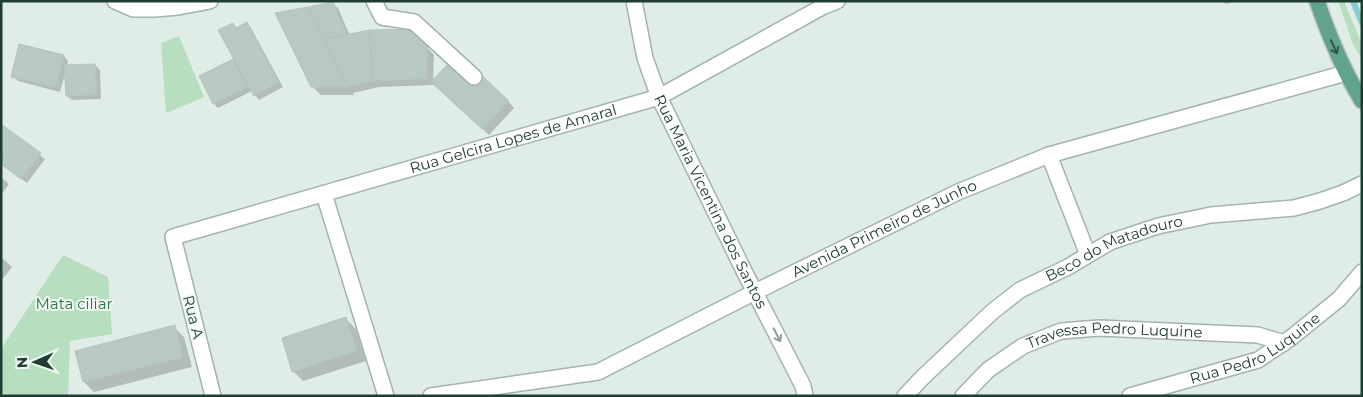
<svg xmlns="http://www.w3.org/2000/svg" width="1363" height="397" font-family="Montserrat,sans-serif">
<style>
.green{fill:#b7debf}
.shadow{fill:#0003}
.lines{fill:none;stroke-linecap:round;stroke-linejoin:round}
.stream{stroke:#85cdd4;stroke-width:6}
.building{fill:#b8c9c1;stroke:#b2c5bc}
.minor-casing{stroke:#a3b4ad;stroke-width:18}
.major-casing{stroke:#c1c9c6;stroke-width:18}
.minor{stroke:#fff;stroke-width:15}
.major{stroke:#62a38e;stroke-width:15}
.oneway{stroke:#30564a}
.oneway2{stroke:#909e99}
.labels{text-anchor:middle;stroke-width:4;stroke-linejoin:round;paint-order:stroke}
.street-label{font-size:15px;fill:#203d33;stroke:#f0f8f4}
.park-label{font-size:15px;fill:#287541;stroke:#f0f8f4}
</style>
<rect width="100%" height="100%" fill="#e0ece6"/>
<path class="green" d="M1338,1H1344L1362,45V60L1353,44Z
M179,36L204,97L166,113L161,43Z
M63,255L108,277L112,334L70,341L68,396H1V349Z"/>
<path class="shadow" d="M1222,1H1235L1226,4Z
M333,4L338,8L350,36L417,37L434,55L433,81L508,101L514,108L489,135L433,82V85L379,87L353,93L354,95H321L312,86Z
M232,24L237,29L247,24L251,28L283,87L259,100L252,91L218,108L214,104L200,76L235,60Z
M64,56L68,61L67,66L95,65L100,70L101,99L72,100L67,96L65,74L60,92L18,81L13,76Z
M1,126L45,159L27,183L1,164Z
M1,177L9,184L1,195Z
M1,257L12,267L1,281Z
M346,319L356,329L366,361L303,381L293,371Z
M174,327L184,337L192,367L94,392L84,382Z"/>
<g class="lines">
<path class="stream" d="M1353,1L1362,23"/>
</g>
<path class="building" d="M333,2L347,35L324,39L308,7Z
M308,7L324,39L347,87H311L275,13Z
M247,22L279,82L254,96L218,30L233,23L236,28Z
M410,29L428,47L427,79L372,81L370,30Z
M370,30L372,81L347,87L324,39Z
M19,44L64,55L56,88L11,77Z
M458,53L509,101L482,129L431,82Z
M233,59L248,87L213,104L199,76Z
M95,64L97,95L66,96L64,65Z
M1,124L41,153L21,179L1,164V157L4,153L1,151Z
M346,317L357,351L292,372L282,338Z
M175,325L183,357L83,382L75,351Z"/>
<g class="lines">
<g class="minor-casing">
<g id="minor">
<path d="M115,1L133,9H155L178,7L210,1"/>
<path d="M374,1L382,17L414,22L474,77"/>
<path id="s1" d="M634,1L645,58L659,97L745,273L803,386L805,396"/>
<path d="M1049,155L1088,255"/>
<path d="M324,194L386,396"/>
<path id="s2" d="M213,396L173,237L659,97L822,7L837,1"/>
<path id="s3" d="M431,396L598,372L755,292L958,192L1049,155L1346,73"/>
<path id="s4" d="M905,396L924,376L992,312L1020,290L1068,267L1110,242L1158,226L1211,215L1294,208L1320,201L1343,193L1362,184"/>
<path id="s5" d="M963,396L988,370L1023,346L1061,331L1099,328L1258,335L1284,343"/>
<path id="s6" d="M1130,396L1258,360L1292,337L1339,299L1362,272"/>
</g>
</g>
<g class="major-casing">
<path id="major" d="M1317,1C1329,36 1343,70 1362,101"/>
</g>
<use href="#minor" class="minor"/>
<use href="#major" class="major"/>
</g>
<defs><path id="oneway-shaft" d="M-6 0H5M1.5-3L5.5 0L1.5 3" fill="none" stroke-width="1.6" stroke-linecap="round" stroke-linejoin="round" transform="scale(1.25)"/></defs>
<use class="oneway" href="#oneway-shaft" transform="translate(1334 47) rotate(65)"/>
<use class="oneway2" href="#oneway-shaft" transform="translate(777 335) rotate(63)"/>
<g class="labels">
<g class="street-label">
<text dy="5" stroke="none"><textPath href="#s2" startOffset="518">Rua Gelcira Lopes de Amaral</textPath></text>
<text dy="5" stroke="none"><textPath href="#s1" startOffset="216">Rua Maria Vicentina dos Santos</textPath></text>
<text dy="5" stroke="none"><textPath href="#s3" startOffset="489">Avenida Primeiro de Junho</textPath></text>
<text dy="5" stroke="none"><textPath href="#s4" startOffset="260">Beco do Matadouro</textPath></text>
<text transform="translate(193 317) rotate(76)" y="5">Rua A</text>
<text dy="5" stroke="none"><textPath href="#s5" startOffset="172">Travessa Pedro Luquine</textPath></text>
<text dy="5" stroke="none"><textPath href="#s6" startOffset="135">Rua Pedro Luquine</textPath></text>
</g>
<g class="park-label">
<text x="74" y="309">Mata ciliar</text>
</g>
</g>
<rect width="1363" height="397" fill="none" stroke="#203d33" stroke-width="5"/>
<g transform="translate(35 362) rotate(268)" stroke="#f0f8f4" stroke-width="4" paint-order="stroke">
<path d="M0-4L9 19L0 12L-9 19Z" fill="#203d33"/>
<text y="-8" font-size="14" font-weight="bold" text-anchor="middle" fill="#203d33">N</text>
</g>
</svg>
